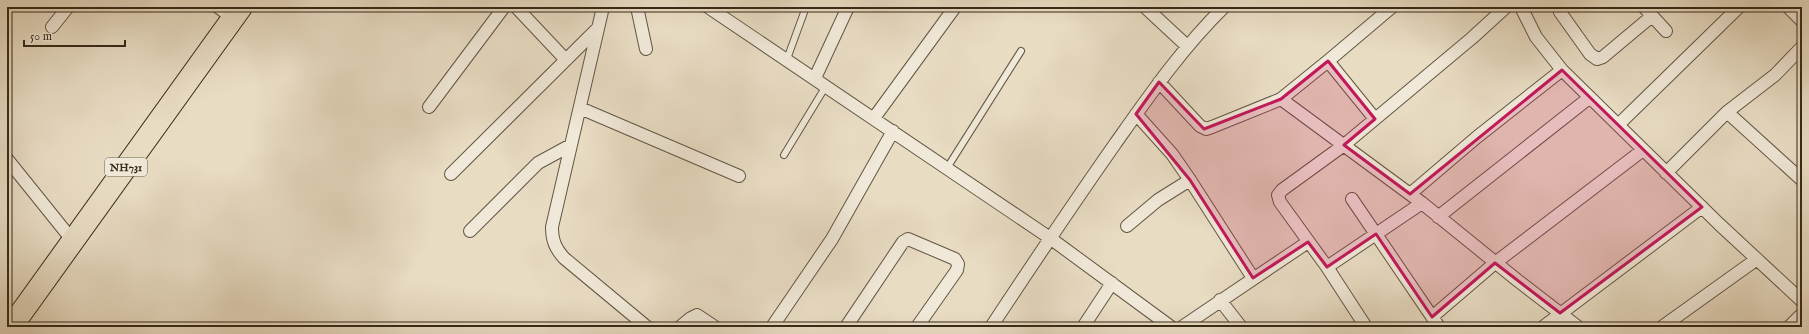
<svg xmlns="http://www.w3.org/2000/svg" width="1809" height="334" font-family="'IM FELL English',serif">
<style>
.lines{fill:none;stroke-linecap:round;stroke-linejoin:round}
.lane-casing{stroke:#625644;stroke-width:8}
.street-casing{stroke:#625644;stroke-width:14}
.highway-casing{stroke:#362919;stroke-width:24}
.lane{stroke:#f0e8d8;stroke-width:6}
.street{stroke:#f0e8d8;stroke-width:12}
.highway{stroke:#e8dcc3;stroke-width:22}
.marked{fill:#c2185b;fill-opacity:0.2;stroke:#c2185b;stroke-width:3;stroke-linejoin:round}
.labels{text-anchor:middle;stroke-width:3;stroke-linejoin:round;paint-order:stroke}
.shield{fill:#f0e8d8;stroke:#6e6252;stroke-width:1}
.shield-label{font-size:11px;font-weight:bold;fill:#362919}
</style>
<rect width="100%" height="100%" fill="#e8dcc3"/>
<filter id="stains"><feTurbulence type="fractalNoise" baseFrequency=".005" numOctaves="4"/><feColorMatrix values="0 0 0 0 .2 0 0 0 0 .09 0 0 0 0 .02 0 0 0 .5 -.17"/></filter>
<radialGradient id="worn" r=".72"><stop offset=".6" stop-color="#630" stop-opacity="0"/><stop offset="1" stop-color="#630" stop-opacity=".3"/></radialGradient>
<g class="lines">
<g class="lane-casing">
<path id="lane" d="M787,59L806,7
M784,155L826,86
M947,168L1021,51"/>
</g>
<g class="street-casing">
<path id="street" d="M218,7L233,18
M516,7L566,60
M603,7L552,227C552,240 555,248 564,258L647,327
M637,7L646,49
M708,7L1050,238L1171,327
M1145,7L1187,46
M1521,7L1536,37L1562,70L1719,224L1802,301
M1559,7L1560,12L1590,54L1597,59L1603,57L1652,16
M1644,7L1666,31
M1788,7L1802,21
M52,27L68,7
M1328,61L1375,119
M815,78L848,7
M1159,82L1200,126L1206,129L1212,127L1281,99L1328,61L1392,7
M1281,99L1422,203L1517,280L1578,327
M429,107L504,7
M580,108L739,176
M1727,112L1802,180
M1136,114L1172,154L1190,180L1253,278
M874,118L955,7
M1618,125L1739,7
M7,159L73,241
M1666,173L1727,112L1775,75L1802,47
M451,174L598,28
M1410,194L1477,137L1562,70
M1352,199L1439,327
M1438,217L1589,98
M1127,226L1158,200L1190,180
M470,231L538,163L571,145
M1327,267L1422,203
M1220,300L1241,327
M1432,317L1495,263L1643,150
M680,327L691,318L697,315L715,327
M772,327L832,239L893,131
M846,327L903,242L908,239L955,259L958,264L957,270L917,327
M991,327C1032,265 1073,204 1115,144C1149,96 1182,48 1224,7
M1083,327L1112,283
M1182,327L1308,242
M1366,327L1327,267L1280,202L1278,195L1282,190L1344,145L1472,38L1506,7
M1543,327L1702,207
M1662,327L1757,259
M1789,327L1802,314"/>
</g>
<g class="highway-casing">
<path id="highway" d="M11,327L241,7"/>
</g>
<use href="#lane" class="lane"/>
<use href="#street" class="street"/>
<use href="#highway" class="highway"/>
</g>
<path class="marked" d="M1328,61L1375,119L1344,145L1410,194L1562,70L1702,207L1560,313L1495,263L1432,317L1376,234L1327,267L1308,242L1253,278L1190,180L1136,114L1159,82L1204,129L1281,99Z"/>
<g class="labels">
<rect class="shield" x="105" y="158" width="42" height="18" rx="3"/>
<g class="shield-label">
<text x="126" y="171">NH731</text>
</g>
</g>
<rect width="1809" height="334" fill="none" stroke="#e8dcc3" stroke-width="24"/>
<rect x="8" y="8" width="1793" height="318" fill="none" stroke="#362919" stroke-width="2"/>
<rect x="12" y="12" width="1785" height="310" fill="none" stroke="#362919"/>
<path d="M24 40v6h101v-6" fill="none" stroke="#362919" stroke-width="2"/>
<text x="30" y="40" font-size="12" fill="#362919" stroke="#f0e8d8" stroke-width="3" paint-order="stroke">50 m</text>
<rect width="100%" height="100%" filter="url(#stains)"/>
<rect width="100%" height="100%" fill="url(#worn)"/>
</svg>
